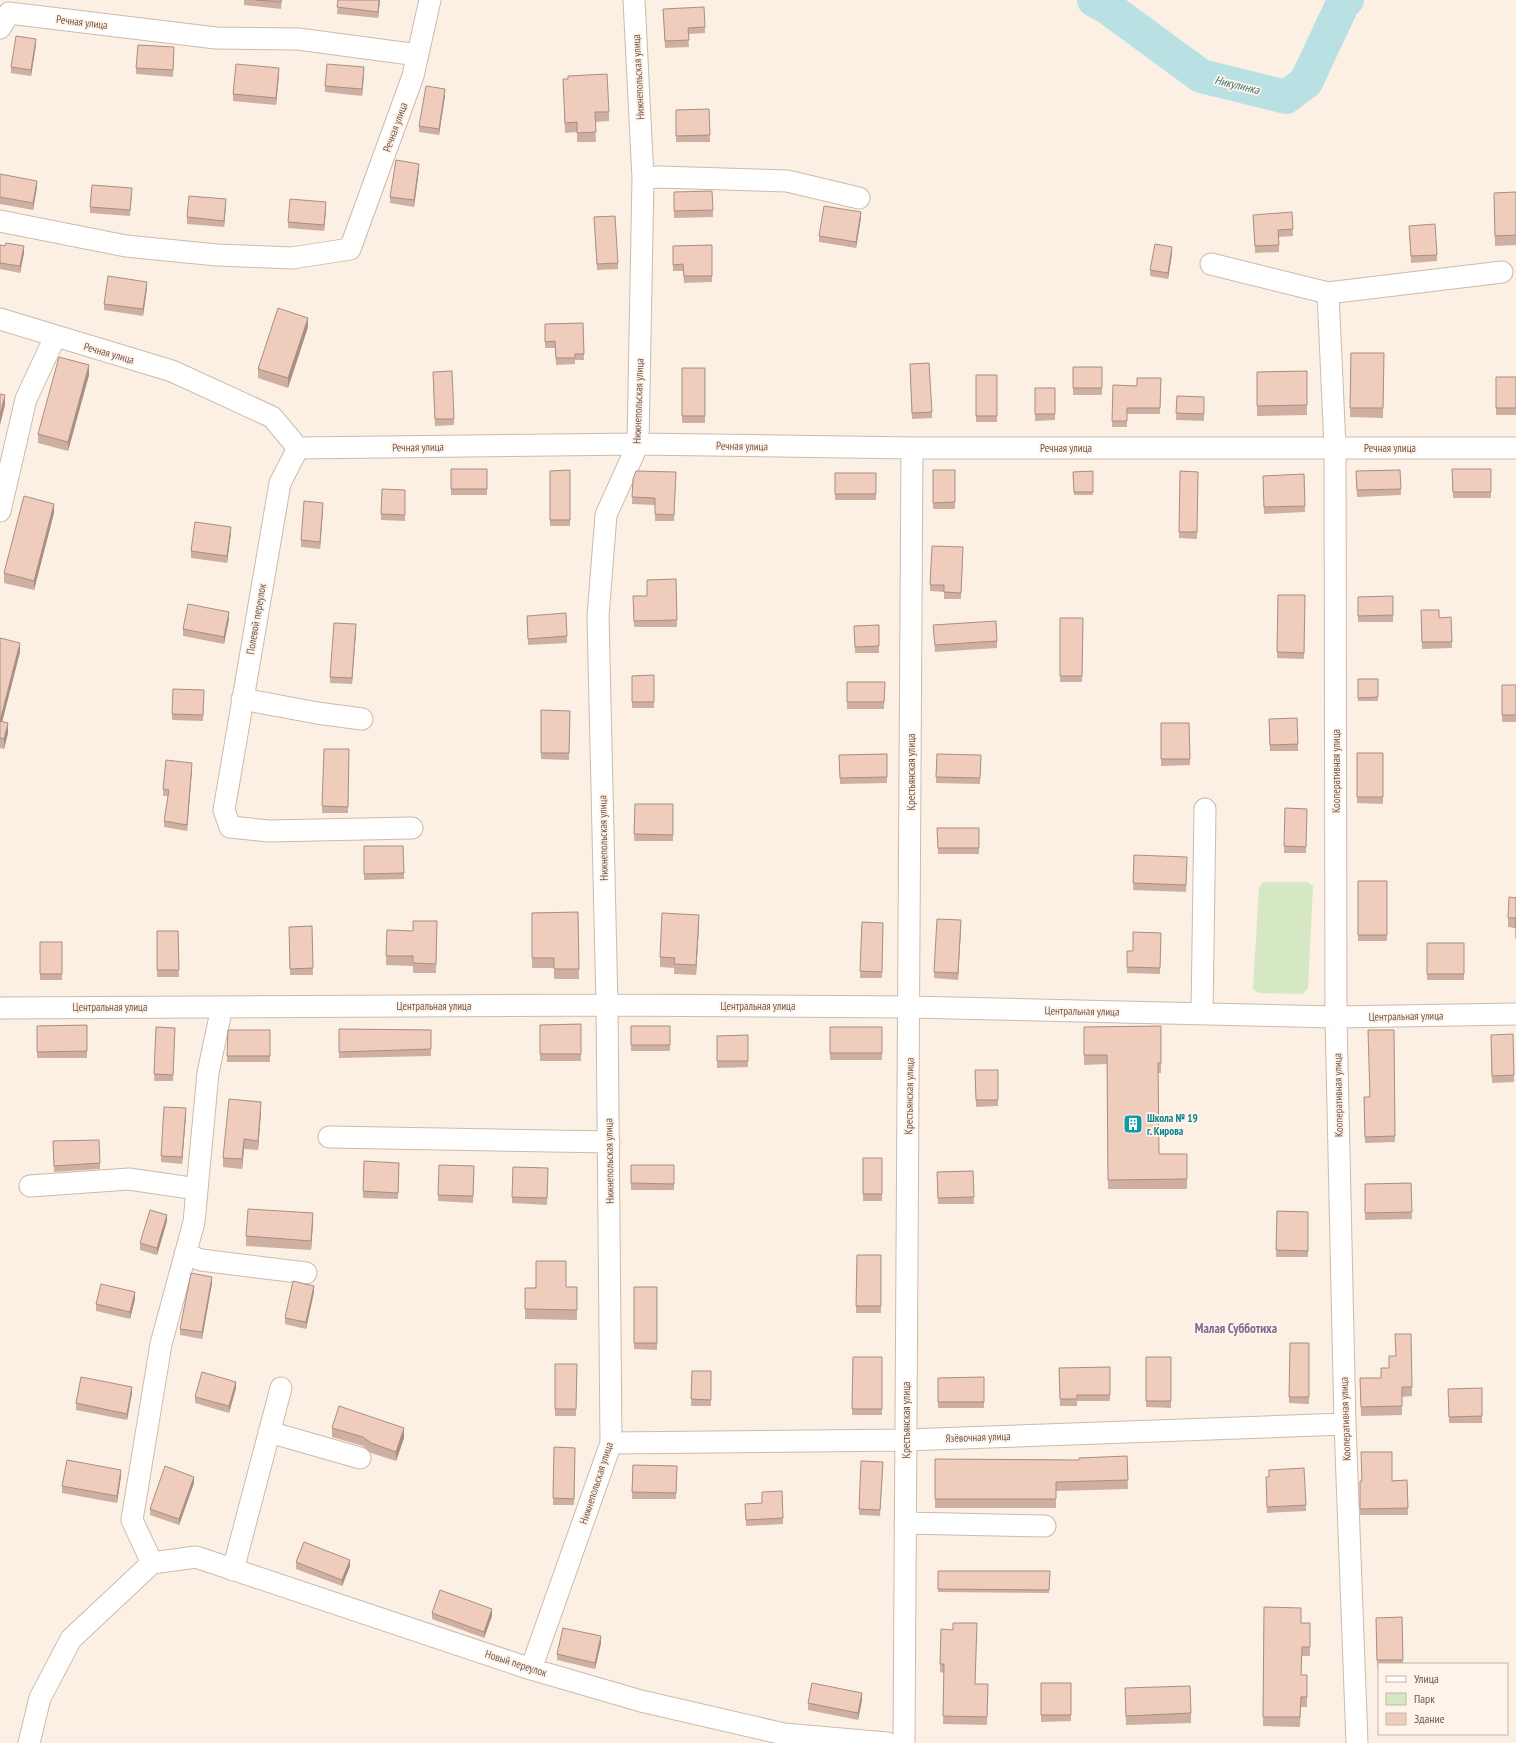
<svg xmlns="http://www.w3.org/2000/svg" width="1516" height="1743" font-family="'PT Sans Narrow',sans-serif">
<style>
.green{fill:#d5e8c3}
.lines{fill:none;stroke-linecap:round;stroke-linejoin:round}
.river{stroke:#b9e1e3;stroke-width:34}
.minor-casing{stroke:#ceb9ad;stroke-width:23}
.minor{stroke:#fff;stroke-width:21}
.wall{fill:#ceafa2}
.shaded-wall{fill:#a78f84}
.building{fill:#efccbc;stroke:#a78f84}
.labels{text-anchor:middle;stroke-width:3.5;stroke-linejoin:round;paint-order:stroke}
.street-label{font-size:11px;fill:#72554b;stroke:#fef4e9}
.culture-label{font-size:11px;font-weight:bold;fill:#0d838f;stroke:#fef4e9;text-anchor:start}
.water-label{font-size:12px;font-style:italic;fill:#43797e;stroke:#fef4e9}
.quarter-label{font-size:13px;font-weight:bold;fill:#816695;stroke:#fef4e9}
</style>
<rect width="100%" height="100%" fill="#fbf0e3"/>
<path class="green" d="M1265,882H1307L1313,886L1308,988L1304,993L1301,994L1259,993L1253,989L1259,888L1262,883Z"/>
<g class="lines">
<path class="river" d="M1094,0L1107,7L1201,76L1286,97L1306,82L1344,1L1347,0"/>
<g class="minor-casing">
<path id="minor" d="M0,28L9,13L216,38L298,39L418,55
M643,178L660,177L787,181L859,198
M0,221L126,246L217,255L292,258L350,249L413,76L430,0
M1211,264L1328,293L1335,447L1336,1017L1345,1424L1357,1743
M1328,293L1502,272
M0,319L172,371L272,417L298,448L638,444L912,448H1516
M298,448L280,483L224,810L230,827L269,831L412,828
M0,511L26,399L55,337
M242,699L317,713L362,719
M0,1008L607,1005L910,1007L1336,1017L1516,1014
M1202,1014L1205,809
M329,1137L609,1142
M30,1186L129,1179L197,1189
M185,1254L201,1260L306,1273
M269,1432L360,1458
M611,1443L906,1440L1345,1424
M905,1523L1045,1526
M152,1563L196,1557L531,1669L641,1701L784,1734L887,1743
M152,1563L132,1520L161,1344L194,1222L208,1073L222,1007
M233,1570L281,1388
M531,1669L611,1443L607,1005L598,616L606,515L638,444L643,178L634,0
M29,1743L40,1698L71,1639L152,1563
M904,1743L912,448"/>
</g>
<use href="#minor" class="minor"/>
</g>
<path class="wall" d="M244,0H282L281,9L244,5Z
M338,0H380L378,18L337,14Z
M663,9L705,27V33L688,34L689,47L665,48Z
M36,45L31,76L11,73V67Z
M174,54L173,77L136,74V68Z
M364,74L362,96L325,92V86Z
M279,75L276,105L233,101V94Z
M563,79L609,112V121L595,122L596,142H577V132L565,133Z
M445,96L439,135L419,132V126Z
M709,109L710,142H676V110Z
M419,170L414,207L390,203V197Z
M0,174L37,187L33,210L0,204Z
M674,192L713,210V217L674,218Z
M1516,192V245L1495,246L1494,193Z
M132,195L130,216L90,213V207Z
M226,205L224,227L187,224V217Z
M326,209L324,231L288,228V222Z
M1253,215L1293,229V236L1279,237V252L1255,253Z
M594,217L618,263V269L597,270Z
M861,218L856,248L819,242V236Z
M1409,226L1437,255V261L1411,263Z
M0,245L5,246L24,253L20,273L0,269Z
M712,245V282L684,283L683,271H673V246Z
M1172,254L1168,279L1150,276V270Z
M147,288L143,316L104,310V304Z
M583,323L584,360H575V364L556,365L555,348H545V324Z
M308,327L288,388L258,378V369Z
M1351,353H1384L1383,418L1350,417Z
M910,364L932,412V418L912,419Z
M1073,367H1102V395H1073Z
M682,368H705V423H682Z
M1307,371V415L1257,416V372Z
M89,375L68,451L38,443V434Z
M976,375H997V422H976Z
M1496,377H1516V415H1496Z
M433,378L454,419V425L435,426Z
M1161,378L1160,414H1127V427H1112L1113,385L1137,386Z
M1035,388H1055V420L1035,421Z
M1177,396L1204,397V421L1176,420Z
M451,469H487V495H451Z
M1452,469H1491V498H1453Z
M570,470V526H550V471Z
M933,470L955,502V509H933Z
M1400,470L1401,495L1357,497L1356,471Z
M1093,471V495H1074L1073,472Z
M1180,471L1198,472L1197,539L1179,538Z
M676,472L674,521H655V505L632,504L633,479Z
M835,473H876V500H835Z
M1304,474L1305,512L1264,514L1263,482Z
M405,490V521L381,520V514Z
M323,509L320,549L301,547V540Z
M54,513L34,590L4,583V573Z
M231,533L227,563L191,558V551Z
M963,554L961,599H944V592L930,591V585Z
M676,579L677,627H634L633,596H647Z
M1278,595H1305L1304,659L1277,658Z
M1358,597L1393,615V622H1358Z
M1421,610L1439,618L1451,617L1452,648L1422,649Z
M527,616L567,636V643L528,645Z
M1060,618H1083L1082,682H1060Z
M229,619L224,644L183,636V629Z
M879,625V653H855L854,626Z
M933,625L997,641V648L935,652Z
M356,631L352,684L330,683V677Z
M0,638L20,652L2,722L8,733L4,749L0,748Z
M654,675V708H632V676Z
M1358,679H1378V701H1358Z
M847,682H885L884,709H847Z
M1502,685H1516V722H1502Z
M204,696L203,721L172,720V714Z
M541,710L570,711L569,760L541,759Z
M1269,719L1298,744V751H1270Z
M1161,723H1189L1190,765L1161,766Z
M324,749H349L348,813H322Z
M1357,753H1383V804L1357,803Z
M887,754V783L840,784L839,755Z
M981,755L980,784L936,783V777Z
M192,769L187,831L164,827V821L168,796H163V789Z
M635,804H673V841H634Z
M1285,808L1307,809L1306,853H1284Z
M937,828H979V854H938Z
M364,846L404,873V879L364,880Z
M1134,855L1187,863L1186,892L1133,890Z
M1358,881H1387V941H1358Z
M1516,897V938H1515V928L1508,927V918Z
M578,912L579,979H554V968H532V913Z
M437,921L436,973H413V966L386,965L387,930L413,931Z
M862,922L883,923L882,978H860Z
M699,925L696,975L674,974V968L660,967V957Z
M312,926L313,975H290L289,927Z
M961,927L958,980L934,978V972Z
M157,931H178L179,977H157Z
M1161,933L1160,974L1127,973V951H1133Z
M40,942H62V980H40Z
M1427,943H1464V980H1427Z
M581,1024V1061H540V1025Z
M87,1025V1058H37V1026Z
M631,1026H670V1051H631Z
M1161,1026V1073H1158L1159,1154H1187V1189H1108L1107,1064L1084,1065V1027Z
M156,1027L175,1028L173,1081H154Z
M830,1027H882V1060H830Z
M339,1029L431,1030V1056L339,1058Z
M270,1030V1062H227V1056Z
M1394,1030L1395,1142L1365,1143L1364,1097H1369Z
M1513,1034L1514,1082L1492,1083L1491,1042Z
M748,1035V1067L717,1068V1036Z
M975,1070H998V1106L976,1107Z
M261,1112L258,1150L244,1149L242,1169L223,1167V1158Z
M186,1115L182,1164L161,1162V1156Z
M53,1148L100,1163V1169L54,1172Z
M863,1158H882V1201H863Z
M399,1163L398,1199L363,1198V1191Z
M631,1165H674V1190H631Z
M973,1171L974,1204H938L937,1172Z
M474,1172L473,1203L438,1201V1195Z
M548,1175L547,1205L512,1203V1197Z
M1411,1183L1412,1219L1365,1220V1184Z
M1277,1211L1308,1212V1257H1276Z
M167,1221L157,1255L140,1250V1243Z
M313,1223L311,1250L246,1246V1236Z
M857,1255H881V1313H856Z
M212,1283L202,1339L180,1335V1329Z
M566,1287H577V1320L525,1319V1288Z
M634,1287H657V1350L634,1349Z
M314,1292L306,1329L285,1324V1318Z
M135,1299L130,1319L96,1311V1304Z
M1290,1343H1309V1404L1289,1403Z
M853,1357H882V1415H852Z
M1146,1357H1171V1408L1146,1407Z
M555,1364H577L576,1416H555Z
M1110,1367V1401H1077V1406H1060L1059,1368Z
M692,1371H711V1406H691Z
M984,1377V1408H938V1378Z
M1360,1378L1412,1387V1396L1402,1397V1415L1361,1416Z
M236,1388L229,1413L195,1403V1397Z
M1448,1389L1482,1416V1423H1449Z
M132,1393L127,1420L76,1410V1403Z
M332,1428L404,1438L396,1461L371,1453L363,1446L332,1437Z
M554,1447L575,1448L574,1505H553Z
M1127,1456L1128,1489L1056,1491V1508H935V1459L1079,1460Z
M633,1465L677,1466L676,1499H632Z
M883,1468L880,1516L859,1515V1509Z
M121,1476L117,1503L62,1493V1486Z
M1407,1480L1408,1515H1360V1481Z
M194,1483L179,1525L150,1515V1509Z
M1266,1484L1306,1505V1511L1267,1513Z
M762,1503L783,1518V1524L746,1526L745,1504Z
M296,1562L350,1566L342,1586L296,1569Z
M938,1571H1050L1049,1593L938,1592Z
M1264,1607L1301,1623H1310V1656H1302L1301,1675H1307V1707H1301L1300,1727L1263,1726Z
M432,1613L492,1616L484,1638L432,1619Z
M1402,1617L1403,1664H1379V1667H1377L1376,1618Z
M941,1629L975,1684H988L987,1725L943,1724L944,1673L940,1672Z
M601,1643L595,1669L557,1660V1654Z
M1041,1683H1071V1721L1041,1722Z
M1125,1688L1191,1713V1723L1126,1725Z
M862,1700L858,1720L808,1710V1703Z"/>
<path class="shaded-wall" d="M379,0H380L378,18V12Z
M36,39V45L31,76V70Z
M364,67V74L362,96V89Z
M279,68V75L276,105V98Z
M445,89V96L439,135V129Z
M419,164V170L414,207V200Z
M37,181V187L33,210V203Z
M226,199V205L224,227V221Z
M326,202V209L324,231V225Z
M861,212V218L856,248V242Z
M24,246V253L20,273V266Z
M1172,247V254L1168,279V273Z
M147,282V288L143,316V309Z
M308,318V327L288,388V378Z
M89,365V375L68,451V442Z
M5,395V405L0,425V415Z
M323,503V509L320,549V542Z
M54,504V513L34,590V581Z
M231,527V533L227,563V556Z
M229,612V619L224,644V637Z
M356,624V631L352,684V678Z
M20,643V652L0,730V721Z
M8,723V733L4,749V739Z
M192,763V769L187,831V825Z
M699,915V925L696,975V965Z
M961,920V927L958,980V973Z
M261,1102V1112L258,1150V1141Z
M186,1108V1115L182,1164V1157Z
M244,1139V1149L242,1169V1159Z
M313,1213V1223L311,1250V1241Z
M167,1215V1221L157,1255V1248Z
M212,1277V1283L202,1339V1332Z
M314,1286V1292L306,1329V1322Z
M135,1292V1299L130,1319V1312Z
M236,1382V1388L229,1413V1406Z
M132,1387V1393L127,1420V1414Z
M404,1428V1438L396,1461V1452Z
M121,1470V1476L117,1503V1496Z
M194,1477V1483L179,1525V1519Z
M350,1560V1566L342,1586V1580Z
M492,1609V1616L484,1638V1632Z
M601,1636V1643L595,1669V1663Z
M862,1693V1700L858,1720V1713Z"/>
<path class="building" d="M256,0H281V2Z
M338,0H379L378,12L337,7Z
M704,7L705,27L688,28L689,40L665,41L663,9Z
M16,36L36,39L31,70L11,67Z
M138,45L174,47L173,70L136,68Z
M236,64L279,68L276,98L233,94Z
M327,64L364,67L362,89L325,86Z
M607,74L609,112H595L596,132L577,133V122L565,123L563,79H568V76Z
M426,86L445,89L439,129L419,126Z
M709,109L710,135L676,136V110Z
M396,160L419,164L414,200L390,197Z
M0,174L37,181L33,203L0,197Z
M92,185L132,188L130,210L90,207Z
M712,191L713,210L674,211V192Z
M1516,192V235L1495,236L1494,193Z
M189,196L226,199L224,221L187,217Z
M290,199L326,202L324,225L288,222Z
M824,206L861,212L856,242L819,236Z
M1292,212L1293,229L1278,230L1279,245L1255,246L1253,215Z
M615,216L618,263L597,264L594,217Z
M1435,224L1437,255L1411,256L1409,226Z
M6,243L24,246L20,266L0,263V245L5,246Z
M1155,244L1172,247L1168,273L1150,270Z
M712,245V276H684L683,264L673,265V246Z
M108,276L147,282L143,309L104,304Z
M278,308L308,318L288,378L258,369Z
M583,323L584,354H575V358H556L555,341L545,342V324Z
M1351,353H1384L1383,408H1350Z
M59,357L89,365L68,442L38,434Z
M929,363L932,412L912,413L910,364Z
M1073,367H1102V388H1073Z
M682,368H705V416H682Z
M452,371L454,419H435L433,372Z
M1307,371V405L1257,406V372Z
M976,375H997V416H976Z
M1496,377H1516V408H1496Z
M1137,378H1161L1160,408H1127V421H1112L1113,385L1137,386Z
M1035,388H1055V414H1035Z
M0,394L5,395L0,415Z
M1177,396L1204,397V414L1176,413Z
M451,469H487V489H451Z
M1452,469H1491V492H1453Z
M570,470V520H550V471Z
M933,470H955V502L933,503Z
M1400,470L1401,489L1357,490L1356,471Z
M636,471L676,472L674,515L655,514V498L632,497L633,479Z
M1093,471V492H1074L1073,472Z
M1180,471L1198,472L1197,532H1179Z
M835,473H876V494H835Z
M1304,474L1305,506L1264,507L1263,476Z
M382,489L405,490V515L381,514Z
M24,496L54,504L34,581L4,573Z
M304,501L323,503L320,542L301,540Z
M195,522L231,527L227,556L191,551Z
M932,546L963,547L961,593L944,592V585H930Z
M676,579L677,620L634,621L633,596H647V580Z
M1278,595H1305L1304,653L1277,652Z
M1393,596V615L1358,616V597Z
M188,604L229,612L224,637L183,629Z
M1421,610H1439V618L1451,617L1452,642H1422Z
M566,613L567,636L528,639L527,616Z
M1060,618H1083L1082,676H1060Z
M996,621L997,641L935,645L933,625Z
M334,623L356,624L352,678L330,677Z
M879,625V646L855,647L854,626Z
M0,638L20,643L0,721Z
M654,675V702H632V676Z
M1358,679H1378V697L1358,698Z
M847,682H885L884,702H847Z
M1502,685H1516V715H1502Z
M173,689L204,690L203,715L172,714Z
M541,710L570,711L569,753H541Z
M1297,718L1298,744L1270,745L1269,719Z
M0,721L8,723L4,739L0,738Z
M1161,723H1189L1190,759H1161Z
M324,749H349L348,807L322,806Z
M1357,753H1383V797H1357Z
M887,754V777L840,778L839,755Z
M937,754L981,755L980,778L936,777Z
M166,760L192,763L187,825L164,821L169,790L163,789Z
M635,804H673V835L634,834Z
M1285,808L1307,809L1306,847L1284,846Z
M937,828H979V848H938Z
M364,846H403L404,873L364,874Z
M1134,855L1187,857L1186,885L1133,883Z
M1358,881H1387V935H1358Z
M1509,897L1516,898V897V928H1515L1516,918H1508Z
M578,912L579,969H554V958H532V913Z
M662,913L699,915L696,965L674,964L675,958L660,957Z
M937,919L961,920L958,973L934,972Z
M413,921H437L436,964L413,963V956H386L387,930L413,931Z
M862,922L883,923L882,972L860,971Z
M312,926L313,968L290,969L289,927Z
M157,931H178L179,970H157Z
M1133,932L1161,933L1160,968L1127,967V951H1133Z
M40,942H62V974H40Z
M1427,943H1464V974H1427Z
M581,1024V1054H540V1025Z
M87,1025V1051L37,1052V1026Z
M631,1026H670V1045H631Z
M1161,1026V1063H1158L1159,1154H1187V1179L1108,1180L1107,1055H1084V1027Z
M156,1027L175,1028L173,1075L154,1074Z
M830,1027H882V1053H830Z
M339,1029L431,1030V1049L339,1052Z
M228,1030H270V1056H227Z
M1368,1030H1394L1395,1136L1365,1137L1364,1097H1370Z
M1513,1034L1514,1075L1492,1076L1491,1035Z
M748,1035V1061H717V1036Z
M975,1070H998V1100H976Z
M229,1099L261,1102L258,1141L244,1139L242,1159L223,1158Z
M164,1107L186,1108L182,1157L161,1156Z
M99,1140L100,1163L54,1166L53,1141Z
M863,1158H882V1194H863Z
M364,1161L399,1163L398,1193L363,1191Z
M439,1165L474,1166L473,1196L438,1195Z
M631,1165H674V1184L631,1183Z
M513,1167L548,1168L547,1198L512,1197Z
M973,1171L974,1197L938,1198L937,1172Z
M1411,1183L1412,1212L1365,1213V1184Z
M248,1209L313,1213L311,1241L246,1236Z
M150,1210L167,1215L157,1248L140,1243Z
M1277,1211L1308,1212V1251L1276,1250Z
M857,1255H881V1306H856Z
M536,1261H566V1287H577V1310L525,1309V1288H536Z
M191,1273L212,1277L202,1332L180,1329Z
M293,1281L314,1286L306,1322L285,1318Z
M101,1284L135,1292L130,1312L96,1304Z
M634,1287H657V1343H634Z
M1395,1334H1411L1412,1387H1402V1406L1361,1407L1360,1378H1381V1368H1389V1356H1396Z
M1290,1343H1309V1397H1289Z
M853,1357H882V1409H852Z
M1146,1357H1171V1401H1146Z
M555,1364H577L576,1409H555Z
M1110,1367V1395H1077V1399H1060L1059,1368Z
M692,1371H711V1400L691,1399Z
M202,1372L236,1382L229,1406L195,1397Z
M81,1377L132,1387L127,1414L76,1403Z
M984,1377V1402H938V1378Z
M1482,1388V1416L1449,1417L1448,1389Z
M339,1406L404,1428L396,1452L371,1443L363,1437L332,1428Z
M554,1447L575,1448L574,1499L553,1498Z
M1361,1452H1392V1481L1407,1480L1408,1508L1360,1509V1481H1362Z
M1127,1456L1128,1480L1056,1482V1499H935V1459L1079,1460V1458Z
M67,1460L121,1470L117,1496L62,1486Z
M861,1461L883,1462L880,1510L859,1509Z
M633,1465L677,1466L676,1493L632,1492Z
M165,1466L194,1477L179,1519L150,1509Z
M1304,1468L1306,1505L1267,1507L1266,1477H1269V1470Z
M782,1491L783,1518L746,1520L745,1504L762,1503V1492Z
M304,1542L350,1560L342,1580L296,1562Z
M938,1571H1050L1049,1590L938,1589Z
M440,1590L492,1609L484,1632L432,1613Z
M1264,1607L1301,1608V1623H1310V1647H1302L1301,1675H1307V1697H1301L1300,1717H1263Z
M1402,1617L1403,1660H1377L1376,1618Z
M953,1623H977L975,1684H988L987,1717L943,1716L944,1664H940L941,1629L953,1630Z
M563,1628L601,1636L595,1663L557,1654Z
M812,1683L862,1693L858,1713L808,1703Z
M1041,1683H1071V1715H1041Z
M1190,1686L1191,1713L1126,1716L1125,1688Z"/>
<defs>
<g id="building-square" transform="scale(1)"><rect x="-9" y="-9" width="18" height="18" rx="4" fill="#0f9aa8" stroke="#fef4e9"/><path d="M-4-6H4V6H1V3H-1V6H-4ZM-2.5-4.3h1.7v1.8h-1.7ZM.8-4.3h1.7v1.8H.8ZM-2.5-1h1.7V.8h-1.7ZM.8-1h1.7V.8H.8Z" fill="#fff"/></g>
</defs>
<g fill-rule="evenodd">
<use href="#building-square" x="1133" y="1124"/>
</g>
<g class="labels">
<g class="street-label">
<text transform="translate(82 22) rotate(7)" y="4">Речная улица</text>
<text transform="translate(638 77) rotate(-93)" y="4">Нижнепольская улица</text>
<text transform="translate(395 127) rotate(-70)" y="4">Речная улица</text>
<text transform="translate(109 353) rotate(16)" y="4">Речная улица</text>
<text transform="translate(638 401) rotate(-88)" y="4">Нижнепольская улица</text>
<text transform="translate(742 446) rotate(1)" y="4">Речная улица</text>
<text transform="translate(418 447) rotate(-1)" y="4">Речная улица</text>
<text x="1066" y="452">Речная улица</text>
<text x="1390" y="452">Речная улица</text>
<text transform="translate(256 619) rotate(-80)" y="4">Полевой переулок</text>
<text transform="translate(1336 771) rotate(-90)" y="4">Кооперативная улица</text>
<text transform="translate(911 772) rotate(-90)" y="4">Крестьянская улица</text>
<text transform="translate(603 838) rotate(-91)" y="4">Нижнепольская улица</text>
<text x="434" y="1010">Центральная улица</text>
<text x="758" y="1010">Центральная улица</text>
<text x="110" y="1011">Центральная улица</text>
<text transform="translate(1082 1011) rotate(1)" y="4">Центральная улица</text>
<text transform="translate(1406 1016) rotate(-1)" y="4">Центральная улица</text>
<text transform="translate(1338 1095) rotate(-91)" y="4">Кооперативная улица</text>
<text transform="translate(909 1096) rotate(-89)" y="4">Крестьянская улица</text>
<text transform="translate(609 1161) rotate(-91)" y="4">Нижнепольская улица</text>
<text transform="translate(1345 1419) rotate(-92)" y="4">Кооперативная улица</text>
<text transform="translate(906 1420) rotate(-90)" y="4">Крестьянская улица</text>
<text transform="translate(978 1437) rotate(-2)" y="4">Язёвочная улица</text>
<text transform="translate(596 1483) rotate(-72)" y="4">Нижнепольская улица</text>
<text transform="translate(516 1663) rotate(18)" y="4">Новый переулок</text>
</g>
<g class="culture-label">
<text x="1147" y="1122">Школа № 19<tspan x="1147" dy="13">г. Кирова</tspan></text>
</g>
<g class="water-label">
<text transform="translate(1237 85) rotate(14)" y="4">Никулинка</text>
</g>
<g class="quarter-label">
<text x="1236" y="1333">Малая Субботиха</text>
</g>
</g>
<rect x="1378" y="1663" width="130" height="72" fill="#fef4e9" stroke="#c6b4aa"/>
<rect x="1386" y="1676" width="20" height="6" fill="#ffffff" stroke="#c6b4aa"/>
<text x="1414" y="1683" font-size="12" fill="#72554b">Улица</text>
<rect x="1386" y="1693" width="20" height="12" fill="#d5e8c3" stroke="#c6b4aa"/>
<text x="1414" y="1703" font-size="12" fill="#72554b">Парк</text>
<rect x="1386" y="1713" width="20" height="12" fill="#efccbc" stroke="#c6b4aa"/>
<text x="1414" y="1723" font-size="12" fill="#72554b">Здание</text>
</svg>
